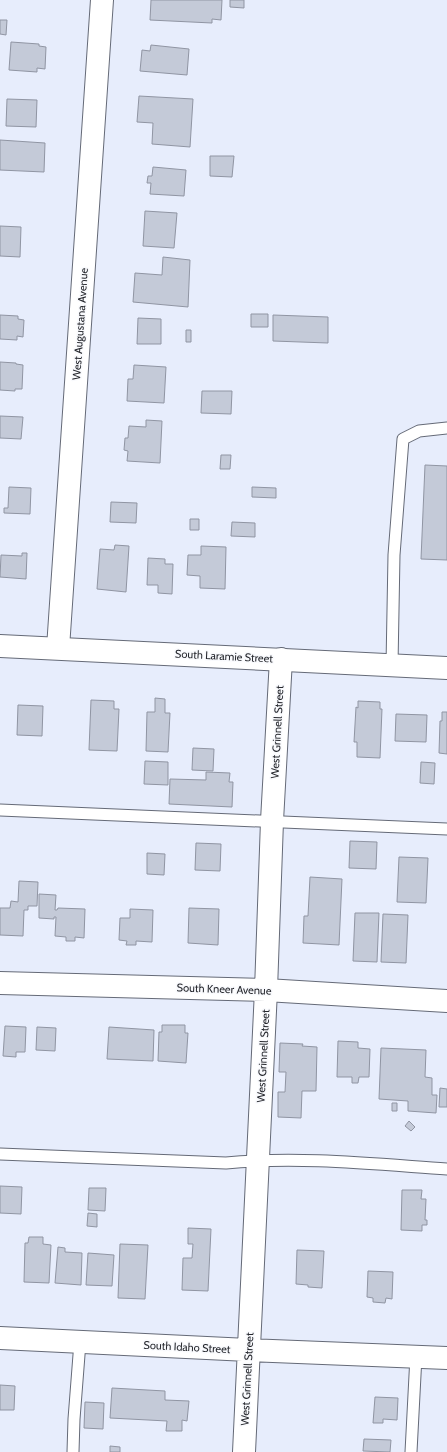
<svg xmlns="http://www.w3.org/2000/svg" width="447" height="1452" font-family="Cabin,sans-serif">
	<rect width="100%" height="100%" fill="#e7edfc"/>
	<path fill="#c4cad8" stroke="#9095a3" d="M151 0H222L221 20 212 19V23L150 20Z
		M230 0H244V8L230 7Z
		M0 20H7L6 35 0 34Z
		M11 42 39 44V46L46 47 45 69 37 68V72L9 70Z
		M151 45 189 49 187 75 140 71 142 50 150 51Z
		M139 96 193 99 190 147 152 144 153 123 137 122Z
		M7 99 37 100 36 127 6 126Z
		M0 140 45 143 44 172 0 170Z
		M210 156H234L232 177 210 176Z
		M153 167 186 170 184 196 150 194 151 183H147L148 176H152Z
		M145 211 177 213 174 248 143 246Z
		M0 226 21 227 20 257 0 256Z
		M163 257 190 260 188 307 133 302 135 273 162 275Z
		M251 314H268V327H251Z
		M0 315 18 316V319L24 320 23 337 17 336V340L0 339Z
		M273 315 328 317V343L273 341Z
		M138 318 161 319V344H137Z
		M186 330H191V342H186Z
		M0 362 16 363V364L23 365 22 389H15V391L0 390Z
		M134 365 166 367 164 403 127 401 128 379H133Z
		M202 391H232L231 414 201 413Z
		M0 416 23 417 21 439 0 438Z
		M146 420 162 421 160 463 127 461 128 451 124 450 125 438H128L129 426 146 427Z
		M221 455H231L230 469H220Z
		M425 465 447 466V560L421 559Z
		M9 487 31 488 30 514 4 513V508H8Z
		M252 487 276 488V498L252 497Z
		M111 502 137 503 136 523 110 522Z
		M190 519H199V530H190Z
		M232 522 255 523V537L231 536Z
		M115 545 129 546 126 592 97 589 100 549 114 550Z
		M201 546 226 547 225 589 200 588V576L187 575 188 555H201Z
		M22 553H27L26 579 0 577 1 555 22 556Z
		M148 558 165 559V564H173L172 594 158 593V585H147Z
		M155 698 165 699V713H170L168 752 146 751 147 712H155Z
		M91 700 114 701V709H119L117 751 89 750Z
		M358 701 380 702V709H382L380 758 357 757V742H354L356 707 358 708Z
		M18 705 43 706 42 736 17 735Z
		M442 712H447V754L439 753 440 721H442Z
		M396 714 427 715 426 742 395 741Z
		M193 748 214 749 213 771 192 770Z
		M145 761 168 762V785L144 784Z
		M421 762 435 763 434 784 420 783Z
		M206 772 230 773 229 782H233L232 807 169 804 170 779 206 780Z
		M350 841 377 842 376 869 349 868Z
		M196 843 221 844 220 871 195 870Z
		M147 853 165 854 164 875 147 874Z
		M399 857 428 858 426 903 397 902Z
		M310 877 342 879 339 945 303 943 304 916H308Z
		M19 881 38 882 37 906H28V910H24L23 936 0 935V908H10L11 901 18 902Z
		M39 894 56 895 55 910H57L58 908 85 909 84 938 75 937V941H66V937L55 936 56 917H54V919L39 918Z
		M189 908 219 909 218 945 188 943Z
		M130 909 153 910 152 942 136 941V945H126L127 941 119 940 120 918H130Z
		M355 913H379L377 962 353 961Z
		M383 914 408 915 406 963 381 962Z
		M162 1025H185V1033H188L186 1063 158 1061 159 1032H162Z
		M5 1026 26 1027 25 1052H16V1057L3 1056Z
		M37 1027 56 1028 55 1051 36 1050Z
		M109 1027 154 1030 153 1061 107 1059Z
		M338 1041 358 1042V1048L370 1049 369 1077H359L358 1083H352V1077H337Z
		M280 1043 303 1044 302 1046 317 1047 316 1091H302L301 1118 278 1117V1092H285L286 1072H279Z
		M381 1048 426 1050 425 1077 432 1078V1095H437L436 1113 408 1111V1101L379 1099Z
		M440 1088 447 1089V1107H439Z
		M392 1103H397V1111H392Z
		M409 1121 415 1127 411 1131 405 1126Z
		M0 1186 22 1187 21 1214 0 1213Z
		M89 1188H106L105 1211 88 1210Z
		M402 1190H422L421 1199H426L425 1220H427V1225H422V1231L401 1230Z
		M88 1213 97 1214V1227L87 1226Z
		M188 1228 211 1229 208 1291 182 1290 183 1258H192L193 1244H188Z
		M29 1237H43V1244L51 1245 49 1283 24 1282 25 1243H28Z
		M120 1244 148 1245 145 1299 118 1298Z
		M58 1247 65 1248V1252L82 1253 81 1285 55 1283Z
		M297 1250 324 1251 322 1288 308 1287V1285L296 1284Z
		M88 1253 114 1255 112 1286 86 1285Z
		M368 1271 393 1272 392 1299 386 1298 385 1303 373 1302V1298L367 1297Z
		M0 1385 15 1386 14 1410H0Z
		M112 1388 165 1391V1400L189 1401 187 1421 182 1420V1431H166L167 1421 110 1418Z
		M375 1397 398 1398 397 1420 383 1419V1423H373Z
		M85 1402 104 1403 103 1429 84 1428Z
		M364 1439 391 1440 390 1452 363 1451Z
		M110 1446 120 1447V1452H110Z"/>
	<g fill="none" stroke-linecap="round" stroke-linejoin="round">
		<defs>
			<path id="service" d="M392 665 394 555 403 439 419 431 447 428
				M0 810 447 829
				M0 1154 226 1163C299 1156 374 1164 447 1169
				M73 1452 74 1419 80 1342
				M411 1452 416 1356"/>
			<path id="minor" d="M58 648 102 0
				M0 983 266 990 447 1001
				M0 1338 248 1350 447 1358
				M244 1452 266 990 272 821 281 659"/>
			<path id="tertiary" d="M0 646 447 668"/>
		</defs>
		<use href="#service" stroke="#656a77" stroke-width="13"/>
		<use href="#minor" stroke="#656a77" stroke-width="24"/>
		<use href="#tertiary" stroke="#656a77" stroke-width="24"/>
		<use href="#service" stroke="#fff" stroke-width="11"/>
		<use href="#minor" stroke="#fff" stroke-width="22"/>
		<use href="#tertiary" stroke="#fff" stroke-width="22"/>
	</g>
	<g text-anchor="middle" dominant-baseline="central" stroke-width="3" stroke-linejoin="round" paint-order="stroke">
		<g font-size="11" fill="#25272d" stroke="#f9fafd">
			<text transform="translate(80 324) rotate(-86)">West Augustana Avenue</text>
			<text transform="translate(224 656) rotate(3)">South Laramie Street</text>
			<text transform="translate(277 732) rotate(-87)">West Grinnell Street</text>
			<text transform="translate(224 989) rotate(2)">South Kneer Avenue</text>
			<text transform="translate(263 1056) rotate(-87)">West Grinnell Street</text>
			<text transform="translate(187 1347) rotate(3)">South Idaho Street</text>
			<text transform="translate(247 1379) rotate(-87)">West Grinnell Street</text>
		</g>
	</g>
</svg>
